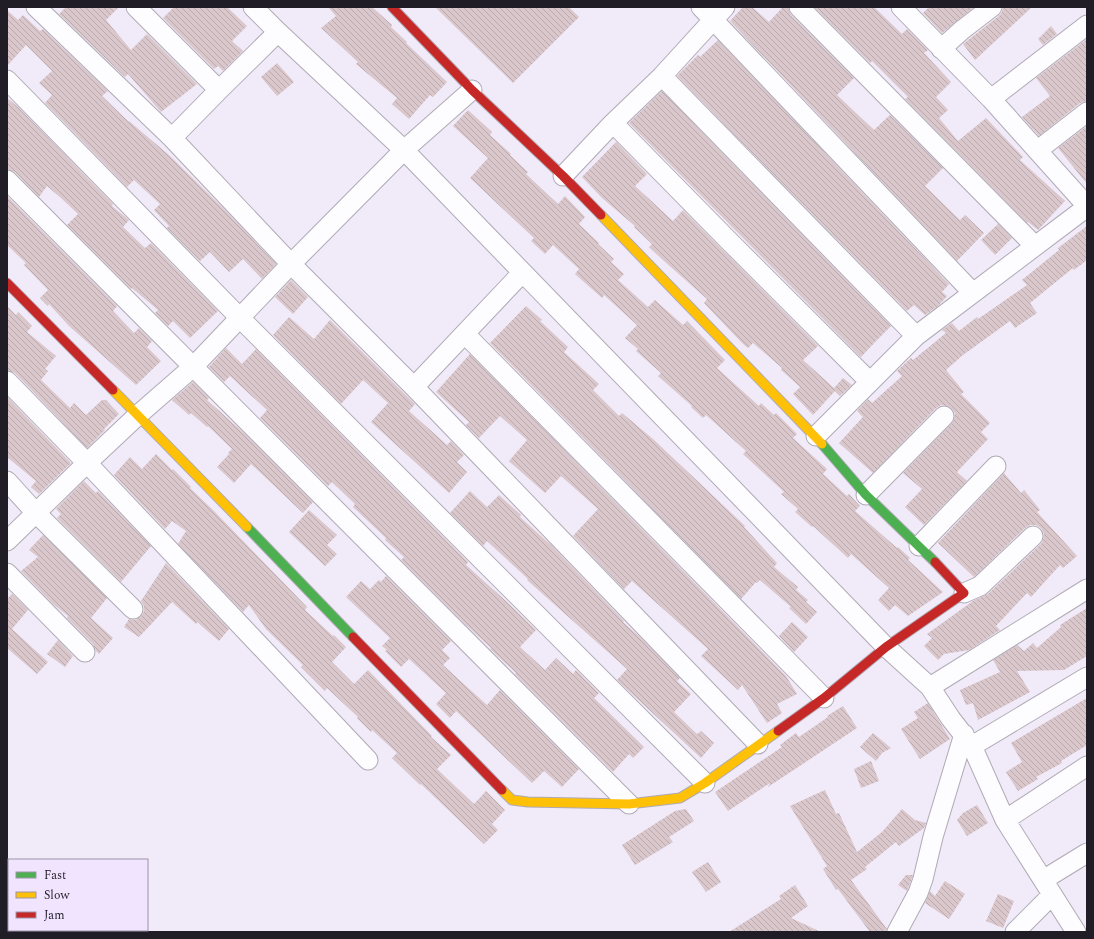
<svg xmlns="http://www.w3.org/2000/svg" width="1094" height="939" font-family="Spectral,serif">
	<defs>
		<pattern id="building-back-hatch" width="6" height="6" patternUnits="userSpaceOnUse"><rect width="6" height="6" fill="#d9c7cb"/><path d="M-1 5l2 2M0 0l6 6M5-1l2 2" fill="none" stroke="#baaaae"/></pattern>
	</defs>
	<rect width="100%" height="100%" fill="#f1eaf8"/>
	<path fill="url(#building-back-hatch)" d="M66 7H119L106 20 131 50 147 34 197 84 161 112 128 74 125 77 59 14Z
		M174 7H227L247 26 232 41 243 51 223 71 218 66 214 69 163 18Z
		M328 7H372L391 24 392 25 391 27 407 42 406 43 447 82 433 97 430 95 409 119 392 104 397 98 356 64 358 62 321 28 336 16Z
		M435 7H569L579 17 513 83Z
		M743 7H752L769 22 783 7H788L791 15 854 78 837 95 874 130 890 115 943 168 925 186 960 220 965 215 984 233 957 261 730 21Z
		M814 7H874L902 34 907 29 928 50 924 53 951 82 936 97 948 110 939 118 958 141 986 118 1023 157 1020 160 1065 201 1038 230 1028 222 1027 223 905 99 908 97 872 61 870 63Z
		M929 7H974L942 33 923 13Z
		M1003 7H1032L975 60 963 44 999 16 1002 12Z
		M7 10 18 20 23 15 40 31 43 29 108 91 102 96 129 122V121L170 156 225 210 276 264 262 279 243 259 229 272 210 252 200 261 167 228 169 226 154 210 160 204 134 180 127 187 45 103 52 95 39 83 52 71 26 45 7 66Z
		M1051 26 1057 34 1043 45 1038 39Z
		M1087 39V101L1080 103 1039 136 1022 117 1050 96 1036 78Z
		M718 40 949 284 942 292 947 296 938 306 925 315 914 305 907 311 677 76 698 55 700 57Z
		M277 63 294 82 277 96 261 77Z
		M662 91 891 326 876 341 861 357 629 123Z
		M7 98 18 107 113 204 112 206 129 220 123 227 145 248 151 243 218 311 190 338 173 321 168 326 155 313 158 310 132 288 131 289 67 225 78 214 61 198 47 186 39 197 15 172 7 169Z
		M468 110 492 132 490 135 511 154 510 155 528 172 526 174 558 204 565 196 585 217 579 224 599 243 598 244 614 259 611 262 624 274 618 280 648 307 655 300 683 325 687 321 725 360 717 368 759 406 761 403 774 415 776 413 797 434 793 438 827 469 823 474 847 496 849 494 860 506 855 511 897 548 898 547 910 558 908 560 943 592 908 616 895 605 889 611 878 600 889 588 851 554 848 558 813 526 812 527 795 512 798 509 781 494 784 492 743 454 746 451 706 415 703 418 691 407 692 406 658 376 661 373 636 351 638 349 625 338 637 325 604 295 602 298 575 274 579 269 553 245 545 254 531 241 534 238 470 178 488 158 453 126Z
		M1087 126V184L1058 148Z
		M616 142 647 174 635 186 673 221 683 210 818 346 803 360 834 388 843 378 852 385 840 396 835 391 813 415 793 394 800 387 781 370 782 368 753 343 748 348 742 343 704 303 707 299 664 261 649 247 652 244 634 227 635 226 602 198 582 177Z
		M7 196 117 306 113 311 134 333 139 328 152 341 147 347 161 361 136 385 69 326 49 304 48 306 40 298 48 290 24 265 26 263 7 245Z
		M998 224 1012 238 995 255 981 240Z
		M1087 226V260L1074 270 1073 268 1030 303 1037 313 1015 328 1010 321 963 355 946 370 964 392 961 394 990 423 981 432 988 439 957 472 967 481 924 525 905 507 922 489 903 473 952 423 954 419 955 413 951 408 947 406 941 405 936 408 873 473 839 443 863 417 857 411 868 399 872 403 902 376 897 371 911 358 913 360 946 333 942 330 952 323 959 331 977 317 978 319 1027 285 1022 280 1059 250 1058 248Z
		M291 280 308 297 293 314 275 297Z
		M7 306 16 315 18 312 32 326 27 332 56 356 45 369 48 371 41 380 70 408 74 403 86 415 102 400H106L119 414 104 429 105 430 87 448 15 373 7 370Z
		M526 306 542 320 540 321 568 347 564 352 599 384 593 390 619 416 622 413 653 439 745 526 744 527 777 563 774 567 798 587 796 590 808 600 806 602 817 612 806 624 789 608 791 607 760 580 757 583 756 582 741 599 490 343Z
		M289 317 314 339 330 320 415 404 409 411 447 445 451 441 464 455 457 462 467 472 449 493 371 422 388 403 363 380 341 404 273 335Z
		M226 348 242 364 256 349 468 562 466 565 507 602 536 630 520 647 545 670 556 658 573 674 576 670 599 693 594 698 644 747 633 758 629 754 613 772 515 674 516 673 490 649 491 648 466 625 401 560 404 557 385 540 386 538 353 507 355 504 332 482 328 486 260 418 267 410 230 376 224 382 209 367Z
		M470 354 786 676 797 694 777 704 782 713 767 723 742 685 738 690 701 656 708 649 632 581 624 589 573 536 598 509 561 476 545 493 509 461 527 440 500 416 479 438 466 425 469 422 436 392Z
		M193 382 209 398 207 400 245 434 313 502 303 513 251 464 234 483 217 467 229 454 228 453 232 449 208 426 207 427 191 413 189 415 172 400Z
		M7 397 71 463 39 494 31 487 36 481 7 457Z
		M156 454 172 470 173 469 191 487 190 488 214 511 307 607 305 610 333 636 334 635 346 647 332 662 354 684 368 670 432 736 431 737 451 755 437 769 474 804 486 791 505 810 492 824 498 830 484 844 421 784 420 785 392 758 397 753 372 730 371 732 357 718 358 717 327 688 325 691 301 667 303 665 266 629 249 605 243 612 178 544 186 531 172 521 165 529 114 475 130 457 142 469Z
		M1004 473 1021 493 1024 490 1040 510 1037 512 1077 556 1063 568 1060 565 1031 597 1027 593 996 626 1000 630 969 650 944 654 938 660 924 646 932 638 927 634 973 601 988 594 1041 544 1043 540 1044 534 1041 528 1036 525H1030L1025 528 974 577 938 543Z
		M84 481 96 493 98 491 151 546 121 582 57 518 61 514 56 509Z
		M470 491 487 507 499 495 521 515 520 517 551 545 624 621 623 622 641 638 680 678 677 681 691 694 674 712 697 734 701 731 714 743 701 758 617 680 627 669 527 580 528 579 487 541 483 546 450 513Z
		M309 510 337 535 327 545 337 554 325 566 289 532Z
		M43 535 107 598 91 618 113 638 99 654 96 651 93 644 67 618 68 616 53 604 21 571 38 557 29 550Z
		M166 563 229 629 219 641 197 622 196 624 172 602 139 637 124 627 129 619 136 620 141 616 144 611V606L141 601Z
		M386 576 451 641 442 650 450 658 443 665 487 705 500 690 579 769 562 787 544 771 532 783 456 711 450 718 436 704 446 693 409 659 401 667 385 651 387 650 382 646 390 638 346 597 361 581 370 589 379 580 381 582Z
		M12 594 28 610 12 629 48 662 37 674 7 648V599Z
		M1087 608V656L1064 670 1017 671 1030 692 978 720 973 703 966 705 960 690 1000 672 993 660 1017 645 1024 651 1033 643 1037 648 1061 627 1060 625Z
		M792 622 808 637 794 652 779 636Z
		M58 640 73 656 65 667 47 654Z
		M1087 698V745L1061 761 1062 763 1036 777 1038 779 1018 791 1006 772 1022 762 1011 743Z
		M928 703 950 739 920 759 901 729 918 718 914 712Z
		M843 706 857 728 768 787 770 783 728 811 715 792 782 747 780 745 796 733 799 737 828 717 827 716Z
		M873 733 891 748 882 753 876 761 860 747Z
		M871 761 879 781 861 788 854 769Z
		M825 790 836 814 839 813 857 852 882 832 902 809 915 820 926 823 924 828 899 846 896 842 865 867 867 869 851 880 887 929 886 932H870L838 889 836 890 823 869 827 866 790 806Z
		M977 805 988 823 967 836 957 820 963 813Z
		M686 809 694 821 669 837 673 842 635 865 622 845 675 811Z
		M708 862 721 882 706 892 692 872Z
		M906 875H913L907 891 898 885Z
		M945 881 965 894 949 919 925 903 930 891 935 896Z
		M795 885 808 906 791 918 821 932H729L781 899 779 896Z
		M998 894 1014 901 1003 928 986 921Z"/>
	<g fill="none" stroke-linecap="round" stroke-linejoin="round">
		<defs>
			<path id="street" d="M36 7 172 138 291 264 414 387 758 744
				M136 7 219 90
				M253 7 278 32 404 150 886 647 930 687 951 719 972 746 1005 820 1076 932
				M701 7 973 293
				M799 7 1035 246
				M901 7 991 99 1087 206
				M941 49 962 30 992 7
				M662 76 916 336
				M7 80 240 318 705 783
				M991 99 1087 25
				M613 123 731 243 870 382
				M172 138 219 90 278 32
				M1038 150 1087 112
				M563 176 613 123 662 76 725 7
				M7 180 629 804
				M465 334 824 698
				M7 381 87 463 368 760
				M414 387 522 273
				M816 436 916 336 1087 207
				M7 481 36 513 133 609
				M866 495 944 416
				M7 541 87 463 138 415 193 367 291 264 404 150 472 90
				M919 546 996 466
				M7 573 85 652
				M964 593 980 586 1033 536
				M930 687 1087 589
				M972 746 1087 677
				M1005 820 1087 766
				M1043 880 1087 853
				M897 932 918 893 923 879 933 837 964 734
				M1015 932 1052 895"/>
			<path id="fast" d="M822 444 866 495 935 562
				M247 527 353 637"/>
			<path id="slow" d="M601 215 822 444
				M113 390 247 527
				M502 790 512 800 528 802 629 804 680 798 705 783 778 731"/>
			<path id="jam" d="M392 7 472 90 563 176 601 215
				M7 283 113 390
				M353 637 502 790
				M778 731 824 698 886 647 964 593 935 562"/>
		</defs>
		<use href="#street" stroke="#afaab5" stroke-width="21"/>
		<use href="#fast" stroke="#afaab5" stroke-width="11"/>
		<use href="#slow" stroke="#afaab5" stroke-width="11"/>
		<use href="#jam" stroke="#afaab5" stroke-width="11"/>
		<use href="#street" stroke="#fdfcfe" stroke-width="19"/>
		<use href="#fast" stroke="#4caf50" stroke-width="9"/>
		<use href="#slow" stroke="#ffc107" stroke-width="9"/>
		<use href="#jam" stroke="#c62828" stroke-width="9"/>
	</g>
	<rect width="1094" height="939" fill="none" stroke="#211d26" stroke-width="16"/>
	<rect x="8" y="859" width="140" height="72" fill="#f0e4fe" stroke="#9d94a8"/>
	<rect x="16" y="872" width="20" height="6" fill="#4caf50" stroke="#9d94a8"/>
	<text x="44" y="879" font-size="12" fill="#211d26">Fast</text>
	<rect x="16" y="892" width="20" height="6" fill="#ffc107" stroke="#9d94a8"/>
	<text x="44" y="899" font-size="12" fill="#211d26">Slow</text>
	<rect x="16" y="912" width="20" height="6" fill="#c62828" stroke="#9d94a8"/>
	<text x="44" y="919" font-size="12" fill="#211d26">Jam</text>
</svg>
